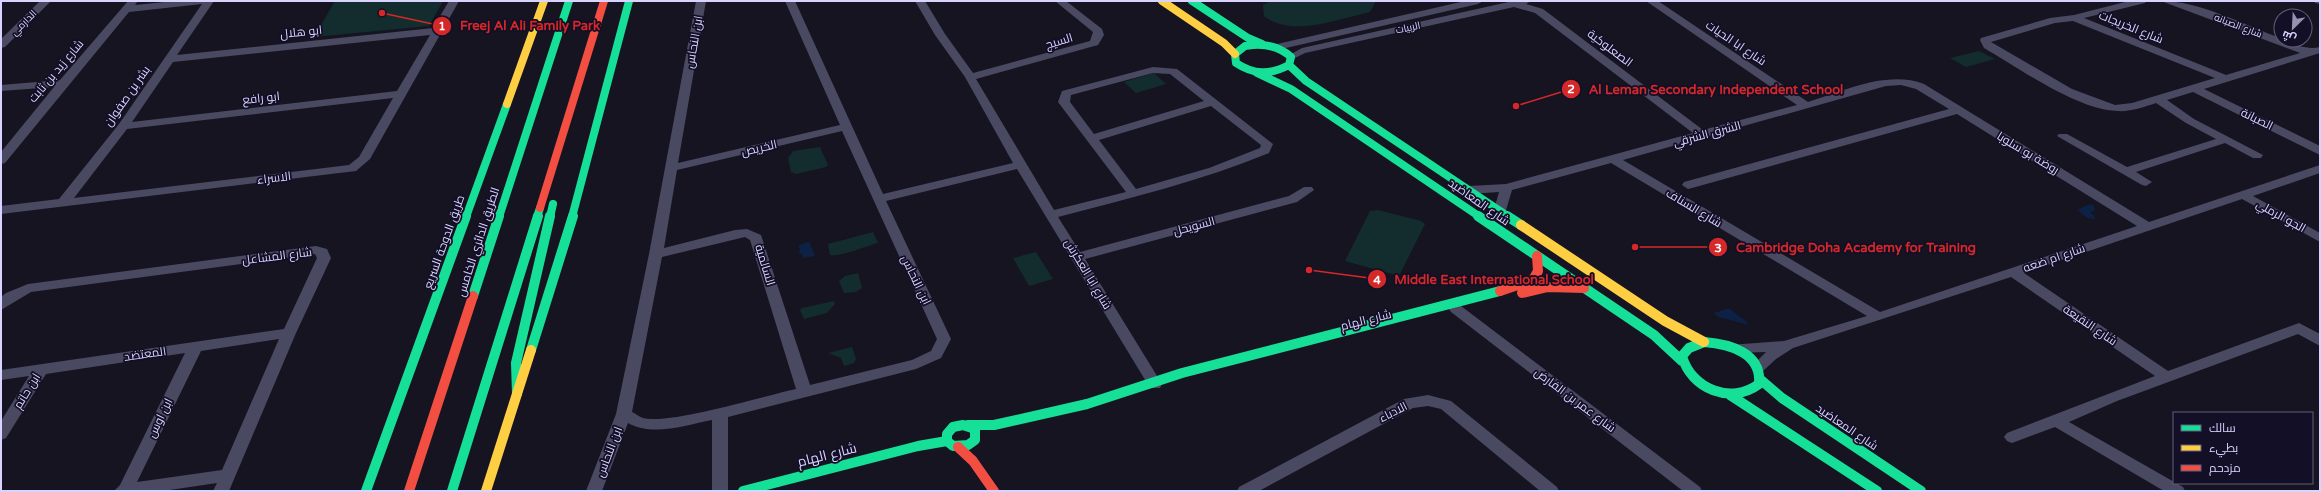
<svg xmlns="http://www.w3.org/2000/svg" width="2321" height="492" font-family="'Varela Round',Cairo,sans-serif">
	<rect width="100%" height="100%" fill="#161421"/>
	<path fill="#132c2d" d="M335 1H443L429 26 314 37Z
		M1270 1H1375V3L1370 12C1338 19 1291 38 1264 16L1263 5Z
		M1979 51 1995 59 1966 67 1950 58Z
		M1154 73 1166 84 1136 93 1124 82Z
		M820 147 828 165 826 167 796 174 791 172 788 158 793 151Z
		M1378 210 1421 221 1425 224 1399 276 1345 261 1370 211Z
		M873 232 878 243C866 246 841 257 830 255L828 244Z
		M1036 252 1053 279 1029 286 1013 258Z
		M858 273 862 288 856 292 844 293 839 281 845 276Z
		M834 301 835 304 827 313 804 319 800 310 802 308Z
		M852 347 856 359 854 363 844 366 841 358 828 353Z"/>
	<path fill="#0d2144" d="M2090 204 2094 206 2095 210 2090 212 2095 217V219L2087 218 2077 210Z
		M807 242 810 243 815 256 803 258 802 254 798 253 800 250 798 246Z
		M1726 309H1730L1748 323 1745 324 1718 317 1714 313Z"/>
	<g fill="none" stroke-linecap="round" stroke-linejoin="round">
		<path fill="#4a4962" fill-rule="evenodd" d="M40 1H51L5 47 1 48V39Z
			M128 1H138L135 5 175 1H214L177 55 433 28 449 1H459L370 159 356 171 1 214V206L59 199 119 124 202 4 129 12 5 163 1 164V152L54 87 1 91V85L60 80ZM430 35 397 91 132 122 173 62ZM393 98 359 157 349 165 74 198 127 129Z
			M696 1H706L678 163 840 125 785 1H795L883 194 1013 163 965 77 935 35 915 1H925L945 34 973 73 1090 41 1093 32 1055 1H1066L1102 29 1104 35 1098 45 976 79 1054 210 1126 192 1058 102 1062 91 1153 67 1177 69 1273 144 1269 153C1201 181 1130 198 1058 217L1080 252 1289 196 1304 187H1312L1314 190 1297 202 1085 259 1162 384 1160 388H1150L1017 169 886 201 951 339 941 358 916 369 728 417V491H712V420C686 425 653 437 628 423L602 491H586L616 414 649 254ZM1153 73 1170 74 1204 101 1094 134 1070 102 1071 95ZM1211 106 1261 145 1260 148 1209 168 1136 189 1099 140ZM842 131 937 339 931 351 912 360 810 385 761 235 747 229 735 230 664 248 677 170ZM745 237 750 240 796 389C764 396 670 425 643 418 639 417 635 413 632 412L662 257Z
			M1465 1H1483L1478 4 1277 50 1272 47 1277 44Z
			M1513 1H1531L1526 4 1543 9 1703 130 1797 105 1646 1H1658L1808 102C1844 91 1887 70 1924 84L2149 222 2320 165V173L2253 196 2320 233V242L2242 199 2024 273 2168 371 2299 323 2320 334V346L2298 334 2117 401 2069 422 2183 487 2185 491H2164L2055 427 2012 443 2007 441 2004 437 2007 433 2155 376 2011 277 1793 348 1776 359 1763 371H1753L1751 367 1766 352 1734 353 1729 351 1727 348 1729 345 1784 341 1867 316 1611 163 1512 190 1506 210 1500 214 1494 210 1499 192 1469 194 1463 190 1469 186 1506 184 1693 133 1535 13 1514 7 1305 53 1291 60 1286 57 1302 48ZM1901 85 1916 89 1949 109 1684 182 1682 185 1688 189 1692 188 1957 114 2137 226 1880 312 1623 160 1886 86Z
			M2129 1H2146L2145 3 2084 18 2226 75 2300 53 2161 1C2200 1 2239 23 2275 36 2288 41 2304 51 2320 47V53L2204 89 2320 146V155L2193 92 2167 100 2194 119 2263 155 2261 158H2253L2225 143 2136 172 2152 182 2146 186 2142 185 2057 136 2059 134H2067L2127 167 2216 139 2186 123 2156 103C2144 107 2130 112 2117 111 2077 110 2019 68 1984 48L1980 40 1981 38 2050 18 2074 15ZM2073 21 2215 78 2132 103 2115 105 2072 89 1991 42 2055 23Z
			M2314 1H2320V4L2315 3Z
			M316 246 327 249 331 258 296 333 229 491H213L217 483 163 491H114L120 485 185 353 46 374 6 438 1 440V421L29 376 1 380V370L284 329 317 258 315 254 31 292 1 310V297L6 293 28 284ZM279 339 222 470 137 482 201 351Z
			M1456 304 1461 306 1700 487 1702 491H1683L1451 312 1449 309 1451 306Z
			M1428 395 1451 401 1557 487 1559 491H1540L1441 409 1428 406 1413 408 1259 491H1237L1239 487 1404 399Z"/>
		<path stroke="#16e098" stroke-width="8" d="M1192 1 1248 38 1262 44
			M1253 45C1268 44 1280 47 1291 57L1289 65C1270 75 1254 75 1236 63L1235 54 1245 46Z
			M1289 65 1306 81 1509 217
			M1257 73 1291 89 1480 217
			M466 217 507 104
			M499 217 569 1
			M537 217 540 208
			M550 217 553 204
			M572 217 629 1"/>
		<path stroke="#16e098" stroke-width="10" d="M1478 216 1654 335 1682 361
			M1507 216 1521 225
			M473 296 499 216
			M1704 342C1730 344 1762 353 1759 384 1731 405 1691 389 1682 356L1689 348Z
			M531 350 573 216
			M1761 380 1782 398 1921 491
			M517 394 516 363 550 216
			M1730 395 1877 491
			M963 425 975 429V440L968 445 953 446 947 441V434L953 427Z
			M968 425H994L1087 404 1182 373 1500 291
			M366 491 466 216
			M452 491 538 216
			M743 491 918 446 947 441"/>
		<path stroke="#ffcf43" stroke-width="8" d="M1162 1 1224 43 1235 54
			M507 104 544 1"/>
		<path stroke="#ffcf43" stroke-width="10" d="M1521 225 1665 321 1704 342
			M486 491 531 350"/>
		<path stroke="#f24e42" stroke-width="8" d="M540 208 604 1"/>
		<path stroke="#f24e42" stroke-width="10" d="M1500 291 1533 280 1538 271 1537 256
			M1522 293 1548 287 1584 288
			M958 447 973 461 994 491
			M409 491 473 296"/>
	</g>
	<g text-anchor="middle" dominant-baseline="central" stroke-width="3.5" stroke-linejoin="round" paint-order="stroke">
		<g font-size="10" fill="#d9d4ff" stroke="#130f26">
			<text transform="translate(24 23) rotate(-45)">الدارمي</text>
			<text transform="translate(2238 26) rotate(21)">شارع الصبانه</text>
			<text transform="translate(1408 28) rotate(-12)">الربيات</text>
		</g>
		<g font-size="12" fill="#d9d4ff" stroke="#130f26">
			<text transform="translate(2131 27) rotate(22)">شارع الخريجات</text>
			<text transform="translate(301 32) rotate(-6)">ابو هلال</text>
			<text transform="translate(1059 41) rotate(-17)">السيج</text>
			<text transform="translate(694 42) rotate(-80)">ابن النحاس</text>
			<text transform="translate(1736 43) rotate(34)">شارع ابا الحيات</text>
			<text transform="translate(1610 48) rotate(37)">الصعلوكية</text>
			<text transform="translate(56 71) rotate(-50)">شارع زيد بن ثابت</text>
			<text transform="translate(127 96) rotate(-55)">بشر بن صفوان</text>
			<text transform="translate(261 98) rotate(-6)">ابو رافع</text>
			<text transform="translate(2257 119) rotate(26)">الصبانة</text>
			<text transform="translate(1707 134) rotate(-15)">الشرق الشرقي</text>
			<text transform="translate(759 148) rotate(-13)">الخريص</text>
			<text transform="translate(2028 153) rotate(31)">روضة بو سلوبا</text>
			<text transform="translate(274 178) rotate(-7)">الاسراء</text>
			<text transform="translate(1479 202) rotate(35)">شارع المعاضيد</text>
			<text transform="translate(1694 208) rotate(31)">شارع السناف</text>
			<text transform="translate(2281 216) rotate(29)">الجو الرملي</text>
			<text transform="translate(1194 226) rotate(-15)">السويحل</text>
			<text transform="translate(444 242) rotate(-70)">طريق الدوحة السريع</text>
			<text transform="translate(478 242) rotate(-72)">الطريق الدائري الخامس</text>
			<text transform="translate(277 256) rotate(-7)">شارع المشاعل</text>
			<text transform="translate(2054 258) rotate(-19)">شارع ام ضعه</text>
			<text transform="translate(765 265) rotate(73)">السالمية</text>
			<text transform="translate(1088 274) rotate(59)">شارع ابا العكرش</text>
			<text transform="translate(916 280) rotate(64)">ابن النحاس</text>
			<text transform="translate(1366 320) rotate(-14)">شارع الهام</text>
			<text transform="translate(2090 325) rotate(34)">شارع النقيعة</text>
			<text transform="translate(145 354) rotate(-8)">المعتضد</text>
			<text transform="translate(27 391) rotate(-58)">ابن حاتم</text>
			<text transform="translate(1575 400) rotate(37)">شارع عمر بن الفارض</text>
			<text transform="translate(1393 412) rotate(-27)">الادباء</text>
			<text transform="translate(160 418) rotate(-64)">ابن اوس</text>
			<text transform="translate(1847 427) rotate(34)">شارع المعاضيد</text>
			<text transform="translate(609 452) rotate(-69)">ابن النحاس</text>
		</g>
		<g font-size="14" fill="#d9d4ff" stroke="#130f26">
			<text transform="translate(827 455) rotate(-14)">شارع الهام</text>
		</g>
	</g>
	<path fill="none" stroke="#d62828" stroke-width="1.5" d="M382 13L442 26M1516 106L1571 89M1635 247L1718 247M1309 270L1377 279"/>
	<g fill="#d62828" stroke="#130f26" stroke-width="1.5">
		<circle cx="382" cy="13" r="4"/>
		<circle cx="1516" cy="106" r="4"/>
		<circle cx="1635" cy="247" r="4"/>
		<circle cx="1309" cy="270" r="4"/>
		<circle cx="442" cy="26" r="10"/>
		<circle cx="1571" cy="89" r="10"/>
		<circle cx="1718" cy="247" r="10"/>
		<circle cx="1377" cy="279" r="10"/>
	</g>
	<g font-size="12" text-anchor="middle" font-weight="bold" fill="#fff">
		<text x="442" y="30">1</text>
		<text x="1571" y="93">2</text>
		<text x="1718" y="252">3</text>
		<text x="1377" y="284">4</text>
	</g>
	<g font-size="13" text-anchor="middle" font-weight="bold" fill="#d62828" stroke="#130f26" stroke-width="3.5" stroke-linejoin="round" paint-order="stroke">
		<text x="530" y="30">Freej Al Ali Family Park</text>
		<text x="1716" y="94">Al Leman Secondary Independent School</text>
		<text x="1856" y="252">Cambridge Doha Academy for Training</text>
		<text x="1494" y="284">Middle East International School</text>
	</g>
	<rect width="2321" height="492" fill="none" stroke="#d9d4ff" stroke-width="4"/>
	<rect x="2173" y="412" width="140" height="72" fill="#130f26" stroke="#625e7d"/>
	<rect x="2181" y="425" width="20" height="6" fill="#16e098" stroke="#625e7d"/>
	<text x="2209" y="432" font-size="12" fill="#d9d4ff">سالك</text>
	<rect x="2181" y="445" width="20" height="6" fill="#ffcf43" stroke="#625e7d"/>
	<text x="2209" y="452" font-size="12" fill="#d9d4ff">بطيء</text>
	<rect x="2181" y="465" width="20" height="6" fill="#f24e42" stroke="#625e7d"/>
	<text x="2209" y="472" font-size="12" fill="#d9d4ff">مزدحم</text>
	<g transform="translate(2293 28) rotate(204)"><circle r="19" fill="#130f26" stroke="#625e7d"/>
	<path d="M0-3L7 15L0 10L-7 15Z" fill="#9591b1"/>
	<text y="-6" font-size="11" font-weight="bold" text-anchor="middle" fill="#d9d4ff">ش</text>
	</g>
</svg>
